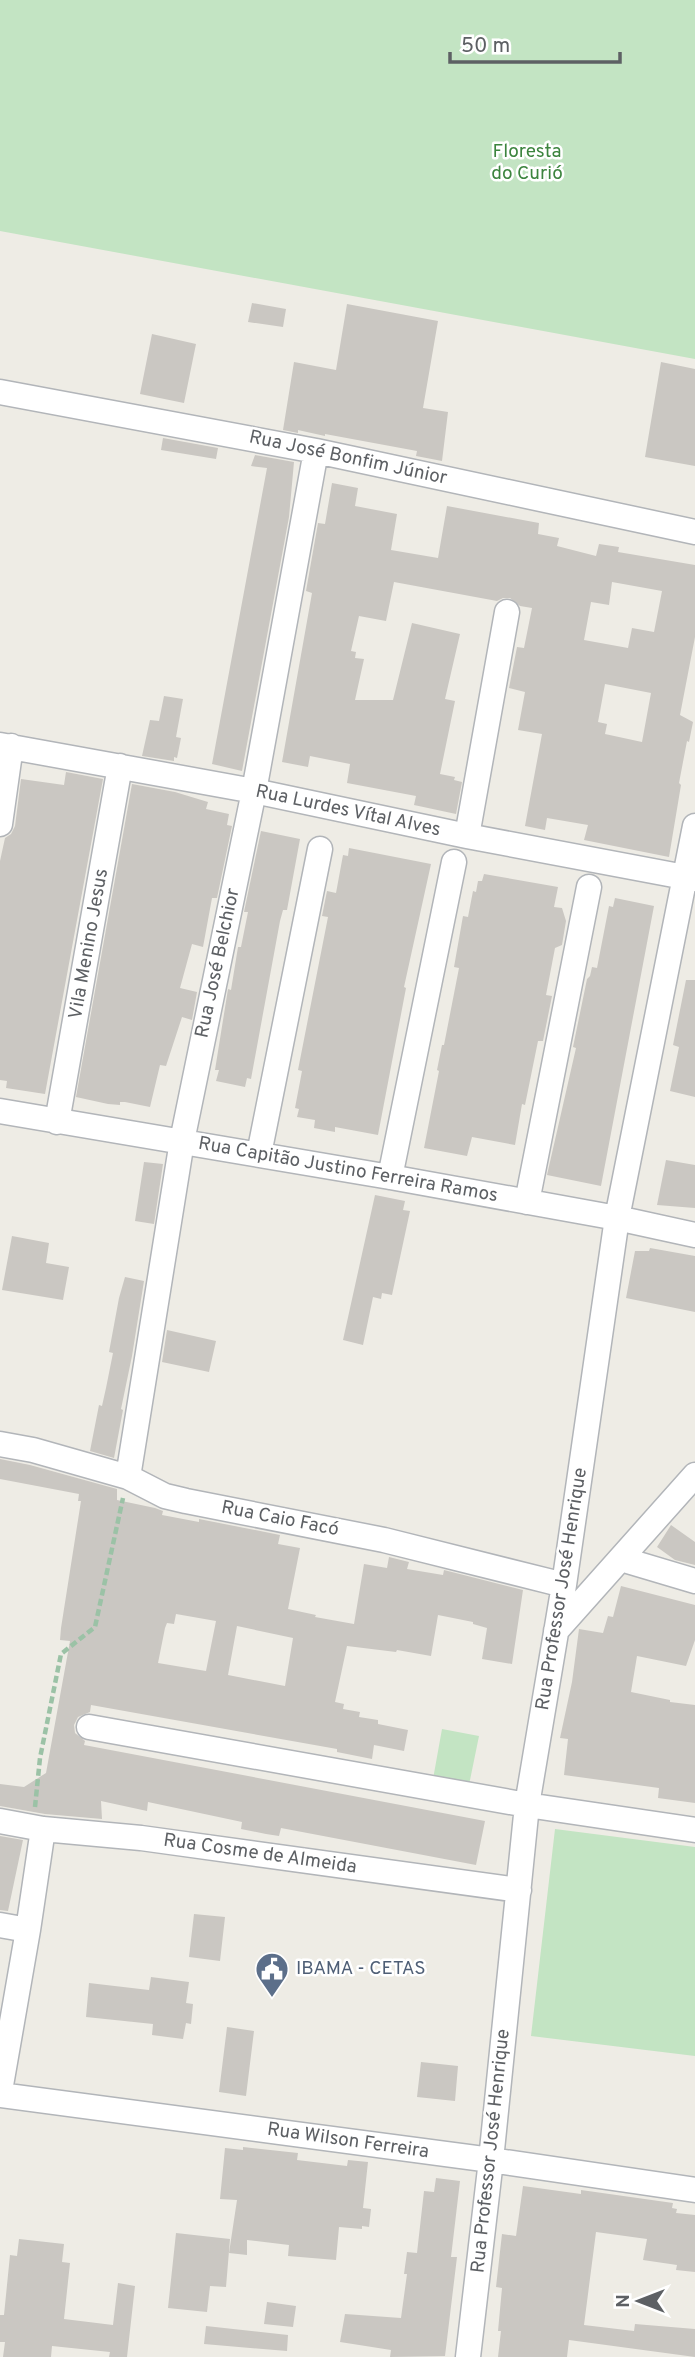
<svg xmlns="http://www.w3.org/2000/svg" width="695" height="2357" font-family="Overpass,sans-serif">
	<rect width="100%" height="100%" fill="#eeece5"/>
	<path fill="#c3e4c3" d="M0 0H695V359L0 231Z
		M442 1729 479 1736 469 1785 433 1779Z
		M555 1829 695 1847V2056L531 2036Z"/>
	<path fill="#cac7c2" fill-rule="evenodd" d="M252 303 286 309 283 327 248 322Z
		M347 304 438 321 423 408 448 412 442 461 416 456 417 451 325 434V436L298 430V433L283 430 294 362 336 370Z
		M152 334 196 344 184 403 140 394Z
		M661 362 695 369V466L645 457Z
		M163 438 218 448 216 459 161 450Z
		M255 455 294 462 289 517 242 771 212 764 267 468 251 466Z
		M332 483 358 488 355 506 397 514 391 550 438 558 447 506 539 523 538 534 559 538 557 546 596 556 599 544 619 547 618 552 695 565V637L680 715 693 722 689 742 687 741 679 783 681 785 669 857 584 840 588 825 547 818 545 830 525 826 542 734 518 730 525 692 509 688 517 647 524 648 532 608 520 606 510 598H503L497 601 394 582 386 621 359 616 351 651 356 652 355 658 364 659 355 700H393L412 623 460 634 445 699 455 701 440 774 455 777 454 780 462 782 456 814 414 805 416 796 347 783 350 764 310 756 308 767 282 762 312 593 306 591 318 523 325 524ZM612 582 662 591 654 632 632 628 628 648 584 640 591 602 609 605ZM605 684 651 693 642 742 605 734 607 724 598 722Z
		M164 696 183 699 176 737 181 738 177 758 174 757V761L142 756 150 720 159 721Z
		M66 772 103 779 45 1094 6 1088 7 1081 0 1080V861L5 838 11 834 15 826 21 779 64 785Z
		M132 784 175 792 208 802 206 809 229 814 227 825 232 826 217 898H212L203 947 192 944 180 988 197 992 192 1020 182 1017 166 1066 160 1065 150 1107 125 1102H120V1105L108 1104 76 1097Z
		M261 831 300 839 287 910H283L280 921 251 1079 247 1078 245 1087 216 1081 219 1070H215L228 989 231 990 238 947H241L248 912H244Z
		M349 848 431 864 404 987 406 988 378 1135 335 1127V1132L314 1128 315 1120 297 1117 299 1109 295 1108 302 1071 298 1070 328 917 322 916 327 891 336 893 343 855 348 856Z
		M484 874 558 887 554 907 562 908 566 921 562 945 555 948 546 995 552 996 543 1041H538L525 1105 522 1104 515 1145 472 1137 467 1156 424 1148 439 1071 437 1070 442 1045H444L459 968 454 967 463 916 468 917 473 891 476 892 478 881H482Z
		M615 898 654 906 601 1186 547 1175 576 1048 573 1047 587 979 590 976 592 967 597 968 609 906 613 907Z
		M686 980H695V1097L670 1091 679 1047 673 1045Z
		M666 1160 695 1165V1208L657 1205Z
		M144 1162 163 1164 154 1224 135 1221Z
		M375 1195 405 1201 403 1210 410 1211 392 1295 382 1293 381 1299 373 1297 363 1345 343 1340Z
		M12 1236 49 1243 46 1263 69 1267 63 1300 2 1290Z
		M650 1248 695 1256V1312L626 1298 635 1251H649Z
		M125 1277 144 1281 132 1356 121 1409 123 1410 114 1458 90 1451 99 1405 102 1406 106 1388 113 1353 109 1352 119 1298Z
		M167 1330 216 1341 209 1372 162 1362Z
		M0 1459 30 1465 117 1489V1500L155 1508 163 1511 162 1515 199 1522V1519L280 1535 278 1544 300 1548 288 1609 316 1615 315 1617 354 1624 364 1564 387 1568 389 1557 409 1562 407 1569 443 1575 444 1570 523 1590 512 1664 482 1659 487 1628 473 1624V1622L438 1615 431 1656 397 1650 396 1652 347 1646 335 1702 344 1704 343 1709 360 1712 359 1717 378 1720V1724L408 1730 404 1751 374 1745 372 1759 337 1752V1749L91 1705 90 1712 78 1717 74 1725 75 1733 85 1741 84 1745 485 1821 476 1865 281 1828 279 1836 266 1834 241 1829 242 1822 148 1802 147 1811 101 1801 102 1819 45 1814 0 1806V1784L24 1787 46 1773 70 1641 60 1640 61 1628 81 1501H78L79 1494 0 1479ZM176 1614 216 1621 206 1671 158 1663 165 1628 167 1623 174 1624ZM237 1626 293 1638 285 1686 228 1675Z
		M671 1525 695 1542V1565L675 1560 657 1547Z
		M621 1586 695 1605V1640L686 1666 637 1656 631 1692 670 1700V1702L695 1705V1803L658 1798 659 1788 564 1775 568 1739 560 1738 572 1682 579 1629 603 1633 608 1616 613 1617Z
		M0 1836 23 1840 8 1911 0 1910Z
		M194 1914 225 1917 220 1961 189 1957Z
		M151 1977 189 1982 186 2003 193 2004 191 2024 186 2023 183 2039 152 2035 153 2024 86 2017 89 1983 149 1990Z
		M227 2027 254 2031 246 2096 219 2092Z
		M421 2062 458 2066 455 2101 417 2097Z
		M243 2147 298 2153 297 2160 347 2166 348 2160 368 2162 363 2208 371 2209 369 2227 362 2226V2229L339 2227 336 2260 288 2256 289 2245 247 2240V2255L229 2253 237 2200 220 2199 225 2148 243 2150Z
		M436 2178 460 2181 451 2257H457L445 2356 390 2357 391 2350 340 2342 345 2314 401 2318 407 2274H404L407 2252 417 2253 424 2191 434 2192Z
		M523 2186 581 2194V2190L673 2203 672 2208 677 2209 676 2213 695 2215V2272L676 2270 677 2265 643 2260 647 2239 596 2232 584 2325 634 2331 635 2324 695 2329V2357L569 2340 567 2357H498L501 2331H498L502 2288 496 2287 502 2234 516 2236Z
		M176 2233 230 2239 226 2287 210 2286 207 2312 168 2308Z
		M19 2239 64 2244 62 2262 70 2263 64 2319 113 2325 118 2283 135 2286 127 2357H109L110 2352 52 2346 51 2357H3L5 2342H0V2315H4L10 2255 17 2256Z
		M267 2302 296 2306 293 2327 264 2324Z
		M206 2326 288 2335 287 2351 204 2344Z"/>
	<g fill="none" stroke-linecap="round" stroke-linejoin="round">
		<defs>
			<path id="street" d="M0 392 316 451 695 532
				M0 745 254 791 467 836 695 879
				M0 824 11 746
				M467 836 507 612
				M0 1111 390 1177 617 1218 695 1235
				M57 1122 120 766
				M259 1154 320 849
				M390 1177 454 862
				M527 1202 589 887
				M0 1444 33 1450 128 1477 165 1496 186 1501 384 1540 564 1585
				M128 1477 182 1141 254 791 316 451
				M621 1559 695 1581
				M556 1631 695 1475
				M89 1727 527 1805 695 1830
				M0 1821 43 1829 141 1838 519 1890
				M0 1925 28 1930
				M0 2091 28 1930 43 1829
				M0 2095 491 2160 695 2190
				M468 2357 491 2160 527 1805 564 1585 617 1218 695 826"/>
		</defs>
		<use href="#street" stroke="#b2b5b9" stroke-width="27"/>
		<path stroke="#9bc2a6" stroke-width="4.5" stroke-dasharray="7 3.5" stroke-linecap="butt" d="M35 1807 40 1758 61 1654 95 1627 123 1498"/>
		<use href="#street" stroke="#fff" stroke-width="24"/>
	</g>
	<defs>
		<symbol id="civic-pin" viewBox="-11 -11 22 30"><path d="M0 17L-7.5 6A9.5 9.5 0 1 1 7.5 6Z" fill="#5c6f8a" stroke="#fff"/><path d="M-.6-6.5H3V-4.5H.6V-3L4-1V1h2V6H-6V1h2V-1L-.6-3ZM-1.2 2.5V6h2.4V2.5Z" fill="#fff"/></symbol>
	</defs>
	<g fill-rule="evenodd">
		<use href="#civic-pin" x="253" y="1950" width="38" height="52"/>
	</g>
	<g text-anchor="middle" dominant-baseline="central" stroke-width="5" stroke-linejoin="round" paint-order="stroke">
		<g font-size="19" fill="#3c843e" stroke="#fff">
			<text x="527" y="152">Floresta<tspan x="527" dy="22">do Curió</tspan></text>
		</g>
		<g font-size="19" fill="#5d6064" stroke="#fff">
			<text transform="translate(348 458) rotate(12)">Rua José Bonfim Júnior</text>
			<text transform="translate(348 811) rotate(12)">Rua Lurdes Vítal Alves</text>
			<text transform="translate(89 944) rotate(-80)">Vila Menino Jesus</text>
			<text transform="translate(218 963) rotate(-78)">Rua José Belchior</text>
			<text transform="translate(348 1170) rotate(10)">Rua Capitão Justino Ferreira Ramos</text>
			<text transform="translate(280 1519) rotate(11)">Rua Caio Facó</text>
			<text transform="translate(562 1589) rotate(-81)">Rua Professor José Henrique</text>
			<text transform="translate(260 1854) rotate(8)">Rua Cosme de Almeida</text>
			<text transform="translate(348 2141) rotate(8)">Rua Wilson Ferreira</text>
			<text transform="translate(491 2151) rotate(-84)">Rua Professor José Henrique</text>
		</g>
		<g font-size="19" fill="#4e5e75" stroke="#fff" text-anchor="start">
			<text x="296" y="1969">IBAMA - CETAS</text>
		</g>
	</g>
	<g transform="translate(639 2301) rotate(270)" stroke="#ffffff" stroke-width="5" paint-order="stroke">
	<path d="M0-5L12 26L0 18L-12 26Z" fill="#5d6064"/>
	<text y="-10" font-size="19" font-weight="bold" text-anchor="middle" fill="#5d6064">N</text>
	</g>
	<path d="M450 52v10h170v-10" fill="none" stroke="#5d6064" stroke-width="3.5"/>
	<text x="461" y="52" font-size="21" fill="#5d6064" stroke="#ffffff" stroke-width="5" paint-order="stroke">50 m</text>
</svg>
